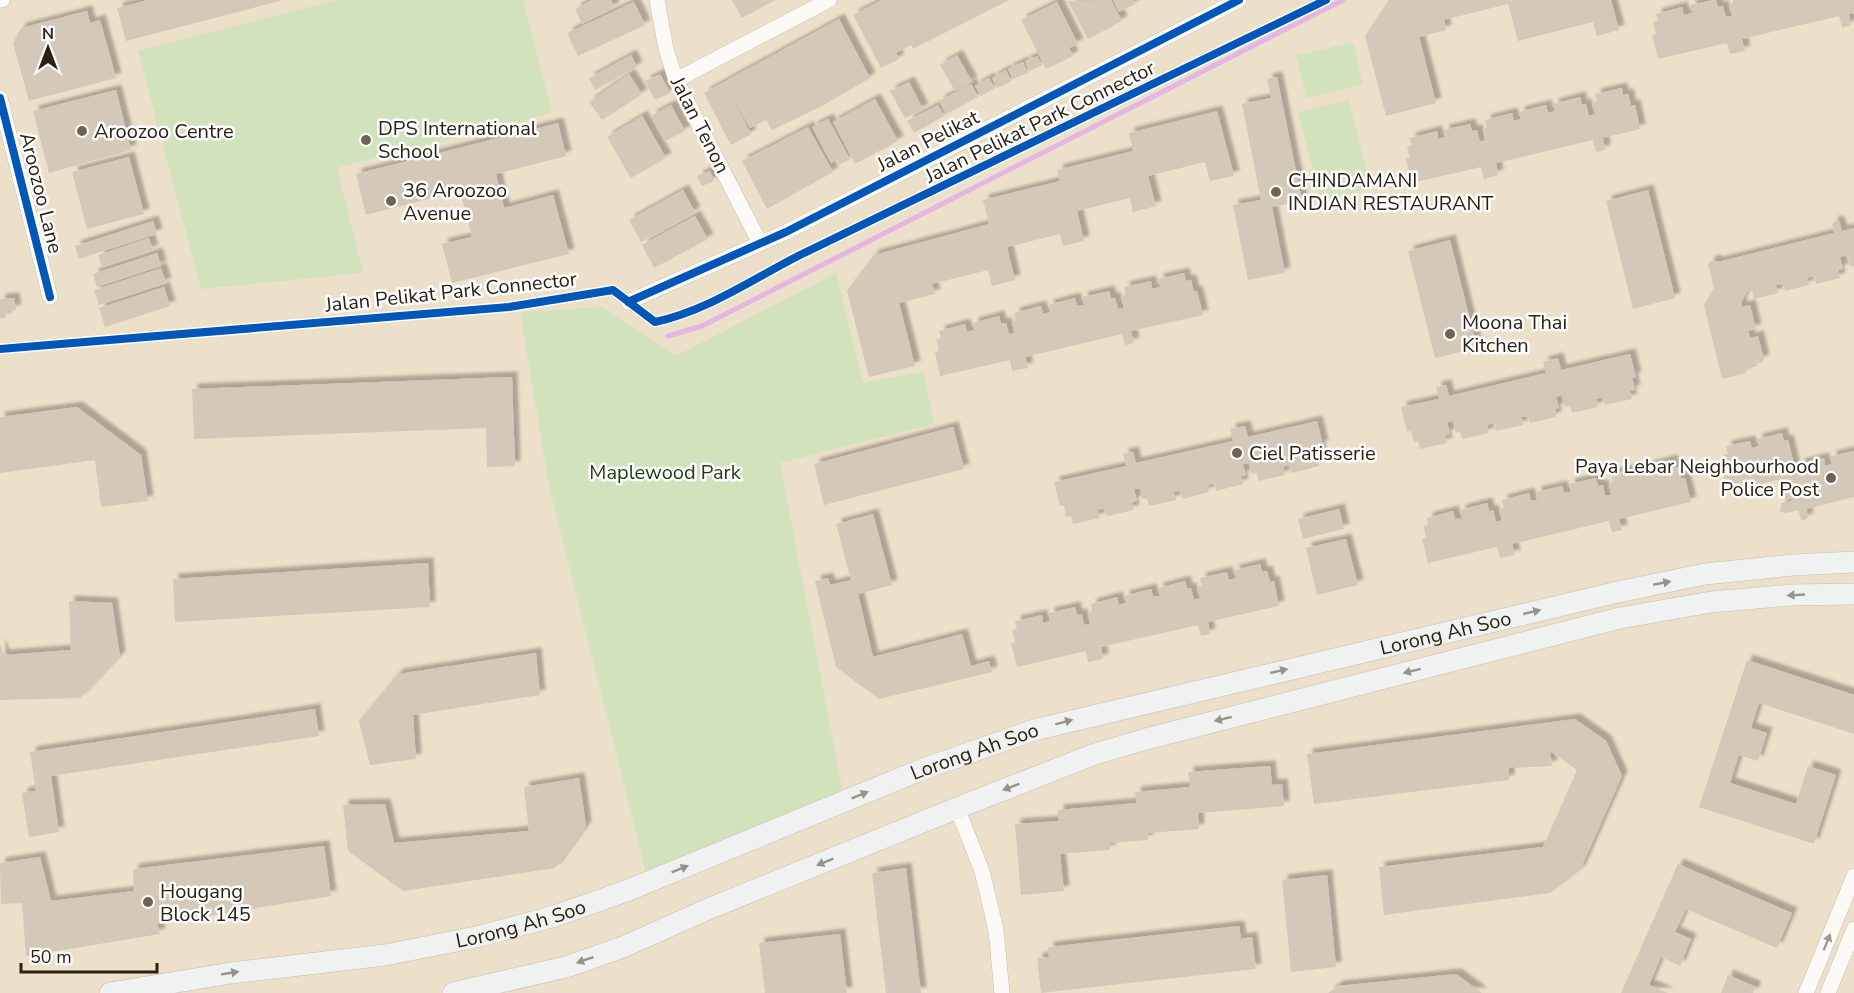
<svg xmlns="http://www.w3.org/2000/svg" width="1854" height="993" font-family="'Nunito Sans',sans-serif">
	<defs>
		<filter id="shadow"><feDropShadow dx="5.5" dy="-5.5" stdDeviation="1.5" flood-color="#0004"/></filter>
	</defs>
	<rect width="100%" height="100%" fill="#ece0ca"/>
	<path fill="#d1e2bd" d="M337 0H523L552 113 337 168 363 273 201 289 138 51Z
		M1353 42 1363 84 1307 98 1296 56Z
		M1349 100 1371 188 1321 201 1298 112Z
		M836 273 863 383 923 372 934 424 780 463 844 798 647 877 549 486 520 312 601 307 676 356Z"/>
	<g fill="none" stroke-linecap="round" stroke-linejoin="round">
		<path stroke="#e4b6e2" stroke-width="5" d="M668 336 702 326 1343 0"/>
	</g>
	<path fill="#d4c8b8" filter="url(#shadow)" d="M148 0H279L280 1 126 41 117 8Z
		M592 0H611L614 7 582 24 575 9Z
		M732 0H775L742 18Z
		M882 0H1009L913 49 911 45 896 53 899 59 881 68 853 15Z
		M1111 0 1122 21 1088 39 1068 1Z
		M1113 0H1133L1135 4 1119 12Z
		M1389 0H1611L1619 30 1597 36 1593 22 1518 41 1508 4 1444 20 1446 30 1419 37 1436 103 1386 116 1365 36Z
		M1713 0H1716L1718 7 1723 6 1726 17 1732 16 1729 4 1733 3V0H1854V13L1849 14 1851 25 1842 28 1839 16 1742 39 1745 51 1730 54 1727 43 1658 59 1652 35 1656 34 1653 22 1658 21 1656 14 1682 7 1684 15 1692 13 1690 5Z
		M634 2 645 25 578 56 567 33Z
		M1057 2 1078 44 1069 48 1073 56 1046 69 1021 20Z
		M87 11 90 23 100 20 116 78 29 101 13 43 21 28Z
		M839 19 870 78 820 107 772 130 766 120 750 128 730 93 751 134 731 145 704 93Z
		M631 55 637 67 595 90 589 78Z
		M957 55 972 82 955 91 940 65Z
		M1037 56 1042 65 1029 71 1025 61Z
		M1023 62 1028 73 1013 79 1008 69Z
		M1006 70 1011 81 997 88 992 78Z
		M629 74 642 94 602 120 589 102Z
		M660 74 670 93 655 100 645 81Z
		M1277 77 1302 201 1272 207 1285 273 1248 280 1233 205 1261 200 1242 104 1271 98 1267 79Z
		M989 78 995 88 981 96 975 86Z
		M909 82 923 109 905 118 890 91Z
		M971 84 978 97 946 114 939 101Z
		M1622 88 1623 95 1628 94 1631 106 1635 105 1640 129 1603 138 1605 150 1596 152 1593 140 1496 163 1498 175 1484 179 1481 167 1412 183 1406 159 1410 158 1407 147 1412 145 1410 138 1437 131 1438 139 1445 137 1444 130 1470 124 1472 131 1477 130 1480 142 1485 140 1483 129 1487 127 1485 120 1512 113 1514 121 1521 119 1519 112 1546 105 1548 113 1555 111 1553 104 1580 97 1582 105 1586 104 1589 116 1595 114 1592 103 1597 102 1595 94Z
		M116 90 131 150 49 173 33 111Z
		M875 99 898 141 855 164 833 122Z
		M671 105 685 131 665 141 651 116Z
		M938 105 944 116 914 133 907 121Z
		M1217 111 1234 176 1210 181 1205 162 1148 176 1156 206 1133 212 1130 198 1077 211 1084 241 1063 246 1060 234 1007 247 1015 280 992 286 988 270 932 284 935 294 899 303 915 366 869 377 847 291 874 255 989 224 983 200 1060 181 1057 170 1133 151 1129 133Z
		M642 116 666 158 631 178 607 137Z
		M828 119 850 159 839 165 836 160 831 163 812 127Z
		M558 123 566 156 496 174 504 208 553 195 569 254 452 283 442 244 472 237 460 191 366 215 356 174Z
		M808 127 833 172 767 209 742 161Z
		M129 157 144 214 87 229 72 172Z
		M710 171 714 181 702 186 697 176Z
		M683 190 695 212 641 242 629 220Z
		M1648 190 1675 298 1633 309 1606 201Z
		M695 216 708 239 654 268 642 245Z
		M153 221 157 234 79 259 75 246Z
		M1835 221 1839 222 1842 231 1854 228V266L1850 267 1848 255 1840 257 1843 269 1838 270 1840 278 1816 284 1814 276 1807 278 1809 285 1785 291 1783 284 1776 285 1778 293 1754 299 1752 291 1747 292 1741 302 1742 307 1750 305 1756 329 1748 331 1750 338 1758 336 1764 360 1756 362 1757 366 1746 369V373L1722 379 1704 305 1714 288 1708 264 1712 260 1718 262 1834 233 1832 224Z
		M149 238 153 250 102 267 98 255Z
		M1450 240 1477 348 1435 358 1408 251Z
		M157 253 161 266 97 287 93 274Z
		M161 268 166 283 99 305 94 290Z
		M1184 273 1186 281 1191 280 1194 292 1197 291 1203 315 1131 331 1134 343 1125 345 1122 334 1025 357 1028 368 1012 371 1010 360 940 376 935 352 939 351 936 339 941 338 939 331 965 324 967 332 974 330 973 323 999 316 1001 324 1006 323 1009 334 1014 333 1012 321H1016L1014 313 1041 306 1043 314 1050 312 1048 305 1075 298 1077 306 1084 305 1082 297 1109 291 1111 298H1115L1118 309 1124 308 1121 296 1126 295 1124 287 1151 281 1152 289 1160 287 1158 279Z
		M164 287 170 306 105 327 99 308Z
		M14 298 16 310 5 311 6 318H0V299Z
		M1630 354 1636 377 1632 378 1635 390 1630 391 1632 399 1605 405 1603 397 1596 399 1598 407 1572 413 1570 406 1565 407 1562 395 1556 397 1559 408 1555 409 1556 417 1530 423 1528 416 1521 417 1523 425 1496 431 1494 423 1487 425 1489 433 1462 439 1460 431 1456 433 1453 421 1447 422 1450 434 1445 435 1447 443 1420 449 1418 441 1414 442 1411 431 1407 432 1401 407 1439 399 1436 387 1446 385 1449 396 1546 373 1543 362 1558 358 1561 370Z
		M512 377 515 466 487 467 486 428 194 439 192 389Z
		M77 407 141 455 148 501 101 507 95 460 0 473V417Z
		M1317 421 1323 445 1319 446 1322 458 1317 459 1319 466 1292 473 1290 465 1283 467 1285 475 1258 481 1257 473 1252 474 1249 463 1243 464 1246 476H1241L1243 484 1216 491 1215 483 1208 485 1209 492 1183 499 1181 491 1174 492 1176 500 1149 506 1147 499H1142L1140 488 1134 489 1137 501 1132 502 1134 510 1107 516 1105 508 1098 510 1100 518 1073 524 1071 516 1066 517 1064 506H1060L1054 482 1126 466 1123 454 1133 452 1136 463 1233 441 1230 429 1245 426 1248 437Z
		M953 427 964 469 824 505 814 464Z
		M1782 433 1784 441 1788 440 1796 473 1801 472 1799 464 1824 458 1825 466 1832 464 1831 456 1854 451V497L1806 509 1808 518 1802 521 1798 510 1786 513 1780 511 1782 503 1792 501 1791 498 1785 499 1783 492 1789 491 1788 487 1777 480 1728 492 1722 468 1726 467 1723 455 1728 454 1726 446 1750 441 1752 448 1759 446 1757 439Z
		M1672 460 1674 468 1679 467 1681 479 1685 478 1691 502 1619 519 1622 530 1612 532 1609 521 1512 544 1515 555 1500 558 1497 547 1428 563 1422 539 1426 538 1424 526 1428 525 1427 518 1453 511 1455 519 1462 518 1460 510 1487 503 1489 511 1493 510 1496 522 1502 520 1499 509 1504 508 1502 500 1529 493 1531 501 1537 500 1536 492 1562 486 1564 493 1571 492 1569 484 1596 478 1598 486 1603 485 1605 496 1611 495 1609 483 1613 482 1611 474 1638 468 1640 476 1647 474 1645 467Z
		M1339 509 1344 529 1303 539 1298 519Z
		M873 514 892 585 858 594 873 657 962 634 971 666 989 661 992 672 879 699 836 667 815 581 828 578 830 585 851 580 836 524Z
		M1346 539 1358 585 1317 595 1306 548Z
		M428 563 430 607 175 622 173 579Z
		M1260 564 1262 572 1267 571 1270 582 1274 581 1279 606 1208 622 1210 634 1201 636 1198 625 1101 647 1103 659 1088 662 1086 651 1017 667 1011 643 1015 642 1012 630 1017 629 1015 621 1042 615 1043 623 1050 621 1049 613 1075 607 1077 615 1082 614 1084 625 1090 624 1088 612 1092 611 1091 604 1117 597 1119 605 1126 603 1124 596 1151 589 1153 597 1160 596 1158 588 1185 581 1187 589 1191 588 1194 600 1200 598 1197 587 1202 586 1200 578 1227 572 1229 580 1236 578 1234 570Z
		M69 601 112 603 120 656 80 698 0 700V644L4 655 71 650Z
		M536 653 540 695 413 715 416 759 370 765 359 721 398 674Z
		M1747 660 1854 695V734L1759 703 1751 728 1767 733 1758 761 1739 755 1730 783 1796 804 1808 766 1836 775 1814 844 1699 807Z
		M315 709 319 736 51 776 59 832 29 837 22 793 36 791 30 752Z
		M1575 719 1606 741 1622 776 1580 870 1550 893 1384 915 1379 867 1543 847 1577 770 1550 751 1552 766 1509 768V780L1314 804 1307 754Z
		M1270 766 1272 785 1282 784 1284 806 1198 813 1199 829 1148 833V840L1110 843V850L1060 854 1064 891 1021 895 1015 824 1059 821 1058 810 1137 803 1135 792 1190 787 1188 772Z
		M579 778 586 826 555 868 403 891 348 851 343 805 385 804 394 843 529 831 524 787Z
		M324 846 331 896 157 924 160 934 26 956 22 903 1 904 0 863 40 857 51 901 134 891 133 869Z
		M1678 864 1792 913 1777 948 1686 909 1675 932 1691 939 1680 966 1661 957 1649 985 1668 993H1621Z
		M906 868 921 993H886L872 873Z
		M1327 875 1336 967 1291 972 1282 880Z
		M1239 926 1241 939 1252 937 1256 969 1041 993 1037 958 1049 957 1048 947Z
		M840 934 847 993H765L759 943Z
		M1456 974 1482 993H1328L1338 986Z
		M1728 975 1756 987 1753 993H1721Z"/>
	<g fill="none" stroke-linecap="round" stroke-linejoin="round">
		<defs>
			<path id="minor" d="M0 0H2
				M657 0 666 49 676 80 760 243
				M676 80 829 0
				M0 98 50 297
				M628 302 786 232 1239 0
				M957 808 982 871 996 930 1002 993
				M1806 993 1854 876
				M1828 993 1854 929"/>
			<g id="secondary">
				<path id="s1" d="M110 993 231 973 385 955 481 936 555 916 626 891 918 771 1034 730 1618 592 1705 574 1793 565 1854 562"/>
				<path d="M453 993 566 967 623 947 708 909 957 808 1095 754 1146 739 1620 618 1711 602 1792 595 1854 594"/>
			</g>
		</defs>
		<use href="#minor" stroke="#c8bead" stroke-width="16"/>
		<use href="#secondary" stroke="#c8bead" stroke-width="22"/>
		<use href="#minor" stroke="#fcfaf7" stroke-width="15"/>
		<use href="#secondary" stroke="#f0f1f1" stroke-width="21"/>
		<defs>
			<path id="cycleway" d="M0 98 50 297
				M628 302 786 232 1239 0
				M0 349 509 307 613 290 655 322C707 311 753 279 800 255L1326 0"/>
		</defs>
		<use href="#cycleway" stroke="#fff" stroke-width="11"/>
		<use href="#cycleway" stroke="#0057b8" stroke-width="8"/>
	</g>
	<defs><path id="oneway-solid" d="M-6-.8H1V-3.2L6.5 0L1 3.2V.8H-6Z" transform="scale(1.5)"/></defs>
	<g fill="#96938d">
		<use href="#oneway-solid" transform="translate(1662 583) rotate(-11)"/>
		<use href="#oneway-solid" transform="translate(1796 595) rotate(177)"/>
		<use href="#oneway-solid" transform="translate(1532 612) rotate(-13)"/>
		<use href="#oneway-solid" transform="translate(1279 671) rotate(-13)"/>
		<use href="#oneway-solid" transform="translate(1412 671) rotate(166)"/>
		<use href="#oneway-solid" transform="translate(1223 719) rotate(166)"/>
		<use href="#oneway-solid" transform="translate(1064 722) rotate(-15)"/>
		<use href="#oneway-solid" transform="translate(1011 787) rotate(159)"/>
		<use href="#oneway-solid" transform="translate(860 795) rotate(-22)"/>
		<use href="#oneway-solid" transform="translate(825 862) rotate(158)"/>
		<use href="#oneway-solid" transform="translate(680 869) rotate(-22)"/>
		<use href="#oneway-solid" transform="translate(585 960) rotate(161)"/>
		<use href="#oneway-solid" transform="translate(230 973) rotate(-9)"/>
	</g>
	<use fill="#9d9890" href="#oneway-solid" transform="translate(1827 942) rotate(-68)"/>
	<g fill="#6d6452" stroke="#fff" stroke-width="2">
		<circle cx="82" cy="131" r="6"/>
		<circle cx="366" cy="140" r="6"/>
		<circle cx="1276" cy="192" r="6"/>
		<circle cx="391" cy="201" r="6"/>
		<circle cx="1450" cy="334" r="6"/>
		<circle cx="1237" cy="453" r="6"/>
		<circle cx="1831" cy="478" r="6"/>
		<circle cx="148" cy="902" r="6"/>
	</g>
	<g text-anchor="middle" dominant-baseline="central" stroke-width="5" stroke-linejoin="round" paint-order="stroke">
		<g font-size="20" fill="#292112" stroke="#fff">
			<text transform="translate(1040 122) rotate(-26)">Jalan Pelikat Park Connector</text>
			<text transform="translate(700 125) rotate(63)">Jalan Tenon</text>
			<text transform="translate(928 141) rotate(-27)">Jalan Pelikat</text>
			<text transform="translate(41 193) rotate(76)">Aroozoo Lane</text>
			<text transform="translate(451 292) rotate(-6)">Jalan Pelikat Park Connector</text>
			<text stroke="none"><textPath href="#s1" startOffset="1389">Lorong Ah Soo</textPath></text>
			<text stroke="none"><textPath href="#s1" startOffset="903">Lorong Ah Soo</textPath></text>
			<text stroke="none"><textPath href="#s1" startOffset="417">Lorong Ah Soo</textPath></text>
		</g>
		<g font-size="20" fill="#292112" stroke="#fff" text-anchor="start">
			<text x="378" y="128">DPS International<tspan x="378" dy="23">School</tspan></text>
			<text x="94" y="131">Aroozoo Centre</text>
			<text x="1288" y="180">CHINDAMANI<tspan x="1288" dy="23">INDIAN RESTAURANT</tspan></text>
			<text x="403" y="190">36 Aroozoo<tspan x="403" dy="23">Avenue</tspan></text>
			<text x="1462" y="322">Moona Thai<tspan x="1462" dy="23">Kitchen</tspan></text>
			<text x="1249" y="453">Ciel Patisserie</text>
			<text x="1819" y="466" text-anchor="end">Paya Lebar Neighbourhood<tspan x="1819" dy="23">Police Post</tspan></text>
			<text x="160" y="891">Hougang<tspan x="160" dy="23">Block 145</tspan></text>
		</g>
		<g font-size="20" fill="#173f0d" stroke="#fff">
			<text x="665" y="472">Maplewood Park</text>
		</g>
	</g>
	<g transform="translate(48 48)" stroke="#ffffff" stroke-width="4.5" paint-order="stroke">
	<path d="M0-4.5L10 22L0 15L-10 22Z" fill="#292112"/>
	<text y="-9" font-size="16" font-weight="bold" text-anchor="middle" fill="#292112">N</text>
	</g>
	<path d="M21 963v9h136v-9" fill="none" stroke="#292112" stroke-width="3"/>
	<text x="30" y="963" font-size="18" fill="#292112" stroke="#ffffff" stroke-width="4.5" paint-order="stroke">50 m</text>
</svg>
